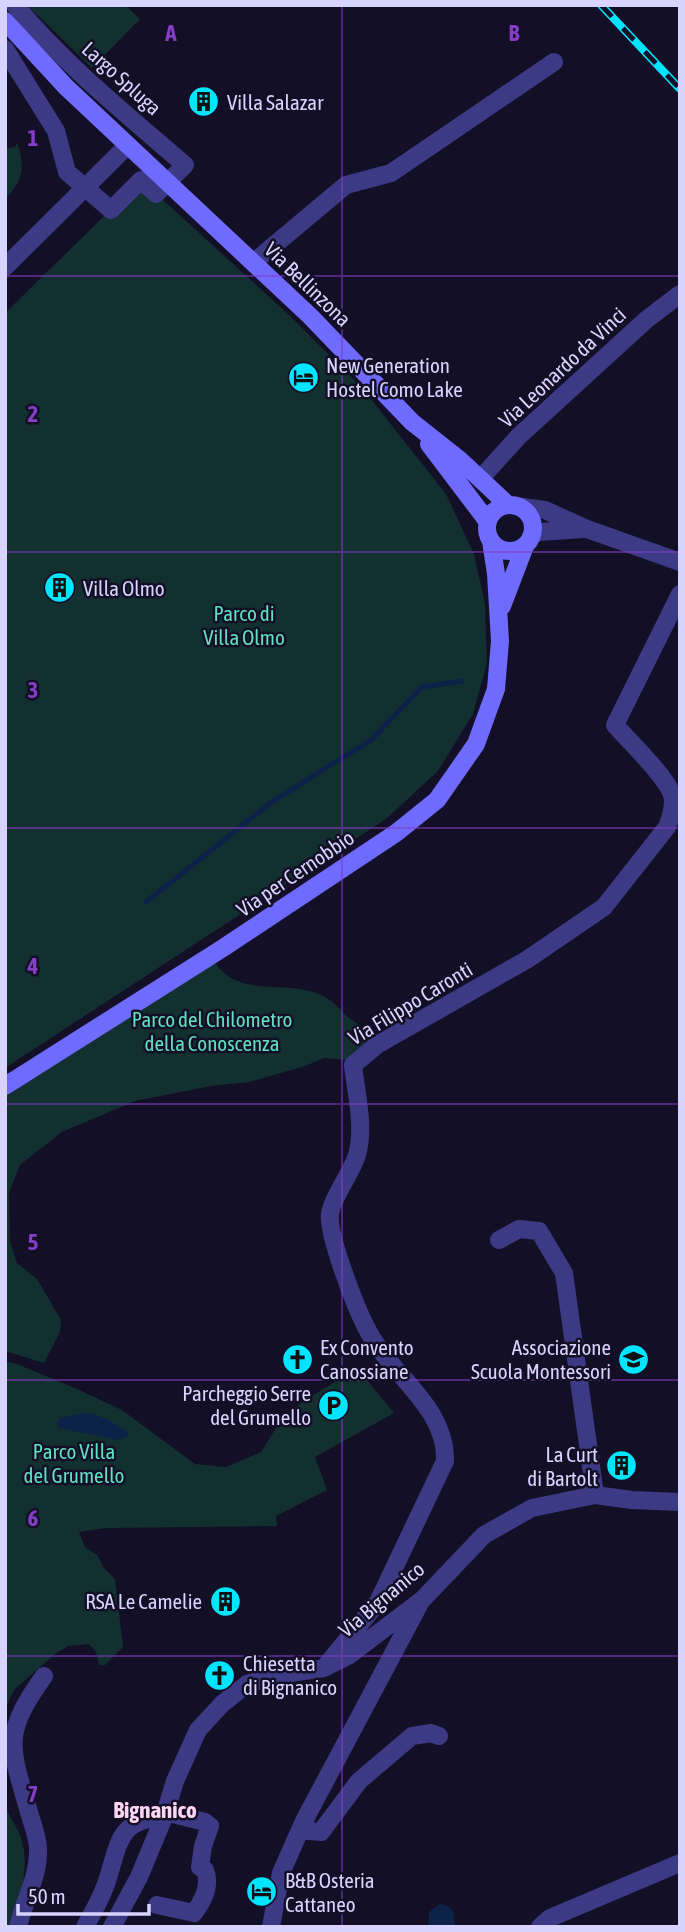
<svg xmlns="http://www.w3.org/2000/svg" width="685" height="1932" font-family="'Asap Condensed',sans-serif">
	<rect width="100%" height="100%" fill="#130f26"/>
	<path fill="#12302f" d="M27 5H125L140 19 92 68Z
		M17 143C25 165 24 182 5 198V149L15 147Z
		M141 180 287 313 363 389 446 494 474 554 485 604 487 663 473 714 438 771 386 819 5 1068V313Z
		M215 962C237 998 285 980 319 994 332 999 338 1008 348 1017 357 1025 370 1030 381 1036L348 1060 324 1058 305 1066 250 1082 211 1086 135 1101 62 1132 20 1165 9 1193 10 1241 17 1263 37 1279 61 1320 60 1332 44 1363 5 1351V1093Z
		M5 1361 17 1364 77 1389 122 1410 195 1464 226 1467 261 1452 282 1418 301 1403 357 1368 394 1413 315 1457 327 1490 276 1516 277 1526 106 1528 79 1532 85 1547 97 1555 104 1568 115 1579 123 1647 105 1665H99L96 1652 89 1644 68 1646 55 1654 14 1690 5 1709Z
		M5 1805C9 1816 16 1825 20 1835 31 1863 21 1901 10 1927H5Z"/>
	<path fill="#0c2248" d="M84 1413C101 1414 113 1423 127 1431L129 1435 118 1440 59 1428 57 1423 60 1418Z
		M440 1904C456 1906 453 1913 455 1927H428L429 1912Z"/>
	<g fill="none" stroke-linecap="round" stroke-linejoin="round">
		<path stroke="#0c2248" stroke-width="5" d="M146 902 273 801 371 740 422 687 462 681"/>
		<path stroke="#3d3a85" stroke-width="18" d="M5 49 56 131 67 172 111 210 141 180 156 194 185 165C126 114 65 65 15 5
			M254 262 346 185 391 173 554 62
			M5 267 128 145
			M480 479 519 436 646 320 680 294
			M499 1240 519 1229 539 1231 564 1273 595 1495
			M324 1668 378 1602 445 1461C447 1413 401 1381 376 1344 364 1327 352 1296 345 1276 340 1262 328 1228 330 1214 332 1198 352 1172 357 1155 365 1127 356 1093 353 1065L377 1045 528 959 604 907 667 827C671 817 675 806 672 795 667 777 628 740 615 725L680 594
			M304 1821 308 1831 321 1832 359 1781 412 1736 431 1733 439 1736
			M157 1905 194 1913C203 1901 211 1885 205 1870L200 1867 203 1846 210 1826 205 1822 165 1812
			M18 1927C24 1900 39 1877 38 1849 38 1837 32 1823 29 1812 10 1746 2 1735 44 1676
			M85 1927C93 1912 102 1897 107 1881 119 1845 117 1819 164 1817
			M112 1927 139 1877 164 1817 175 1781 198 1730 222 1704 247 1684 278 1675 324 1668 348 1656 422 1600 484 1535 532 1508 595 1495 632 1500 680 1502
			M271 1927 281 1873 304 1821 420 1603
			M540 1927 550 1918 680 1863"/>
		<path stroke="#3d3a85" stroke-width="18" d="M515 506 545 510 587 529 680 562
			M531 536 539 532 584 529"/>
		<path stroke="#6f6bff" stroke-width="18" d="M5 21 66 87 310 316 412 422 460 460 508 505
			M429 444 488 522
			M487 528a23 23 0 1 1 46 0a23 23 0 1 1-46 0Z
			M502 606 525 546
			M5 1086 223 948 396 833 437 800 476 744 496 689 500 641 496 574 491 541"/>
		<defs>
			<path id="rail" d="M601 5 680 89"/>
		</defs>
		<use href="#rail" stroke="#00e5ff" stroke-width="8"/>
		<use href="#rail" stroke="#130f26" stroke-width="5" stroke-dasharray="16" stroke-linecap="butt"/>
	</g>
	<path fill="none" stroke="#843dc5" stroke-width="2" stroke-opacity="0.55" d="M342 5V1927M5 276H680M5 552H680M5 828H680M5 1104H680M5 1380H680M5 1656H680"/>
	<defs>
		<symbol id="building-disc" viewBox="-11 -11 22 22"><circle r="9.5" fill="#00e5ff" stroke="#130f26"/><path d="M-4-6H4V6H1V3H-1V6H-4ZM-2.5-4.3h1.7v1.8h-1.7ZM.8-4.3h1.7v1.8H.8ZM-2.5-1h1.7V.8h-1.7ZM.8-1h1.7V.8H.8Z" fill="#111"/></symbol>
		<symbol id="hotel-disc" viewBox="-11 -11 22 22"><circle r="9.5" fill="#00e5ff" stroke="#130f26"/><path d="M-6-4.5h1.5V1H6V5H4.5V3h-9V5H-6ZM-4 0a1.8 1.8 0 1 1 3.6 0ZM.5 0V-2.5h3Q6-2.5 6 0Z" fill="#111"/></symbol>
		<symbol id="church-disc" viewBox="-11 -11 22 22"><circle r="9.5" fill="#00e5ff" stroke="#130f26"/><path d="M-1.2-6h2.4v3.5h3.3v2.4h-3.3V6h-2.4V-.1h-3.3v-2.4h3.3Z" fill="#111"/></symbol>
		<symbol id="school-disc" viewBox="-11 -11 22 22"><circle r="9.5" fill="#00e5ff" stroke="#130f26"/><path d="M0-5L7-2L0 1L-7-2ZM-4 1L0 2.5L4 1V4Q0 6-4 4Z" fill="#111"/></symbol>
		<symbol id="parking-disc" viewBox="-11 -11 22 22"><circle r="9.5" fill="#00e5ff" stroke="#130f26"/><path d="M-3.5-5.5H1a3.5 3.5 0 0 1 0 7H-1V5.5H-3.5ZM-1-3.4V-.6H.8a1.4 1.4 0 0 0 0-2.8Z" fill="#111"/></symbol>
	</defs>
	<g fill-rule="evenodd">
		<use href="#building-disc" x="186" y="84" width="35" height="35"/>
		<use href="#hotel-disc" x="286" y="360" width="35" height="35"/>
		<use href="#building-disc" x="42" y="570" width="35" height="35"/>
		<use href="#church-disc" x="280" y="1342" width="35" height="35"/>
		<use href="#school-disc" x="616" y="1342" width="35" height="35"/>
		<use href="#parking-disc" x="316" y="1388" width="35" height="35"/>
		<use href="#building-disc" x="604" y="1448" width="35" height="35"/>
		<use href="#building-disc" x="208" y="1584" width="35" height="35"/>
		<use href="#church-disc" x="202" y="1658" width="35" height="35"/>
		<use href="#hotel-disc" x="244" y="1874" width="35" height="35"/>
	</g>
	<g text-anchor="middle" dominant-baseline="central" stroke-width="5" stroke-linejoin="round" paint-order="stroke">
		<g font-size="21" fill="#d9d4ff" stroke="#130f26">
			<text transform="translate(122 78) rotate(42)">Largo Spluga</text>
			<text transform="translate(308 284) rotate(44)">Via Bellinzona</text>
			<text transform="translate(562 367) rotate(-43)">Via Leonardo da Vinci</text>
			<text transform="translate(295 873) rotate(-34)">Via per Cernobbio</text>
			<text transform="translate(410 1003) rotate(-31)">Via Filippo Caronti</text>
			<text transform="translate(381 1599) rotate(-40)">Via Bignanico</text>
		</g>
		<g font-size="21" fill="#d9d4ff" stroke="#130f26" text-anchor="start">
			<text x="227" y="102">Villa Salazar</text>
			<text x="326" y="365">New Generation<tspan x="326" dy="24">Hostel Como Lake</tspan></text>
			<text x="83" y="588">Villa Olmo</text>
			<text x="320" y="1347">Ex Convento<tspan x="320" dy="24">Canossiane</tspan></text>
			<text x="611" y="1347" text-anchor="end">Associazione<tspan x="611" dy="24">Scuola Montessori</tspan></text>
			<text x="311" y="1393" text-anchor="end">Parcheggio Serre<tspan x="311" dy="24">del Grumello</tspan></text>
			<text x="598" y="1454" text-anchor="end">La Curt<tspan x="598" dy="24">di Bartolt</tspan></text>
			<text x="202" y="1601" text-anchor="end">RSA Le Camelie</text>
			<text x="243" y="1663">Chiesetta<tspan x="243" dy="24">di Bignanico</tspan></text>
			<text x="285" y="1880">B&amp;B Osteria<tspan x="285" dy="24">Cattaneo</tspan></text>
		</g>
		<g font-size="21" fill="#5fe0c0" stroke="#130f26">
			<text x="244" y="613">Parco di<tspan x="244" dy="24">Villa Olmo</tspan></text>
			<text x="212" y="1019">Parco del Chilometro<tspan x="212" dy="24">della Conoscenza</tspan></text>
			<text x="74" y="1451">Parco Villa<tspan x="74" dy="24">del Grumello</tspan></text>
		</g>
		<g font-size="23" font-weight="bold" fill="#ffd6f0" stroke="#130f26">
			<text x="155" y="1810">Bignanico</text>
		</g>
	</g>
	<g font-size="23" text-anchor="middle" font-weight="bold" fill="#843dc5" stroke="#130f26" stroke-width="5" stroke-linejoin="round" paint-order="stroke">
		<text x="171" y="41">A</text>
		<text x="514" y="41">B</text>
		<text x="33" y="146">1</text>
		<text x="33" y="422">2</text>
		<text x="33" y="698">3</text>
		<text x="33" y="974">4</text>
		<text x="33" y="1250">5</text>
		<text x="33" y="1526">6</text>
		<text x="33" y="1802">7</text>
	</g>
	<rect width="685" height="1932" fill="none" stroke="#d9d4ff" stroke-width="14"/>
	<path d="M18 1904v10h131v-10" fill="none" stroke="#d9d4ff" stroke-width="3.5"/>
	<text x="28" y="1904" font-size="21" fill="#d9d4ff" stroke="#130f26" stroke-width="5" paint-order="stroke">50 m</text>
</svg>
